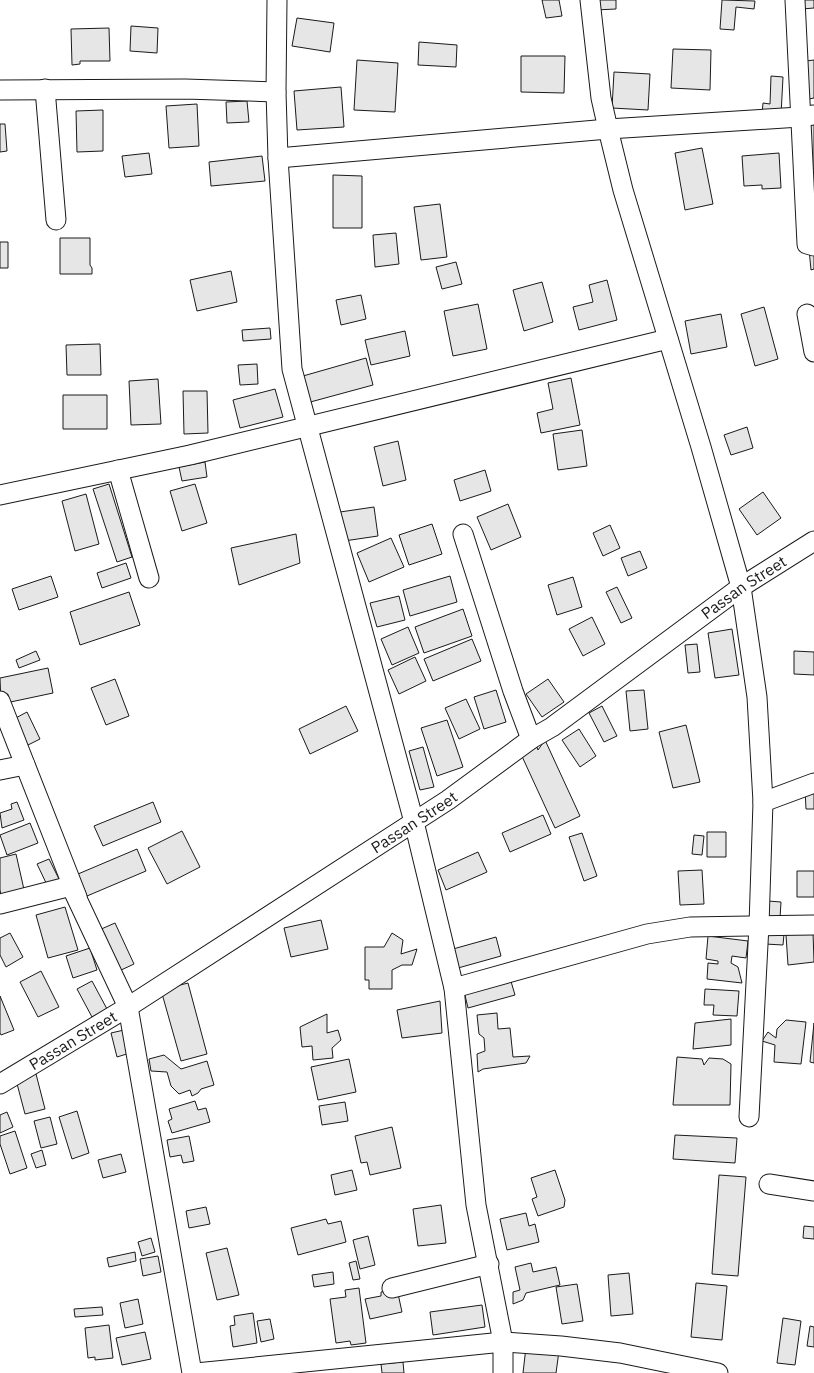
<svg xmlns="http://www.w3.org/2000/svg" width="814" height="1373" font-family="'IBM Plex Sans',sans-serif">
	<rect width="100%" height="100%" fill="#fff"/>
	<path fill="#e6e6e6" stroke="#1a1a1a" d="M542 0H559L562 16 546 18Z
		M595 0H616V9L595 10Z
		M722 0 755 1 754 9 736 7 734 30 720 29Z
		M802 0H814V8L802 9Z
		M297 18 334 23 330 52 292 46Z
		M131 26 158 28 157 53 130 51Z
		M109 28 110 61H80V64L72 65 71 29Z
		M419 42 457 45 456 67 418 65Z
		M673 49 711 50 710 90 671 88Z
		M521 56H565L564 93 521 92Z
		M357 60 398 63 395 112 354 110Z
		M814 60V98L809 99 806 61Z
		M614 72 650 74 648 110 612 108Z
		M771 76 783 77 781 115 762 114 763 103 770 104Z
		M341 87 344 127 297 130 294 91Z
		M247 101 249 122 227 123 226 102Z
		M197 104 199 146 169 148 166 106Z
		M103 110V151L77 152 76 111Z
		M808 122H814V169H808Z
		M0 124H5L7 151 0 152Z
		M702 148 713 204 685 210 675 153Z
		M149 153 152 174 125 177 122 156Z
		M779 153 781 188 762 189V185L744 186 742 156Z
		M262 156 265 181 211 186 209 162Z
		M333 175 362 176V228H333Z
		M440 204 447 257 421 260 414 207Z
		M396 233 399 264 375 267 373 235Z
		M60 238H90V265L92 268V274H60Z
		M0 242H8V268H0Z
		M809 249H814V269L811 270Z
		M456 262 462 284 442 289 436 267Z
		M231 271 237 302 197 311 190 280Z
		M607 280 617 320 579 330 573 307 593 302 589 285Z
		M542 282 553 322 524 331 513 290Z
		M361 295 366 319 341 325 336 300Z
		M478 304 487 349 453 356 444 311Z
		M764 307 778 359 755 366 741 314Z
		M721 314 727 347 691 354 685 321Z
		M270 328 271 339 243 341 242 330Z
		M405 331 410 356 371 365 365 340Z
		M100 344 101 375H67L66 345Z
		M366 358 373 385 303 404 296 378Z
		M257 364 258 384 240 385 238 365Z
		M571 378 580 425 541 433 537 413 553 409 548 383Z
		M158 379 161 424 131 425 129 381Z
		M275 389 283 417 240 428 233 400Z
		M183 391H207L208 433 184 434Z
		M63 395H107V429H63Z
		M747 427 753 448 731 455 724 435Z
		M582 430 587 466 558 470 553 434Z
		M398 441 406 480 383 486 374 447Z
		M205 462 207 477 182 481 179 467Z
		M485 470 491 491 460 501 454 480Z
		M109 484 132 557 117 562 93 489Z
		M195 484 207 523 182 531 170 491Z
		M763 492 781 518 757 535 739 509Z
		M86 494 99 544 75 551 62 501Z
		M508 504 521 537 491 550 477 517Z
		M374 507 378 536 344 541 340 512Z
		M432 524 442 554 409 565 399 535Z
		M610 525 620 548 603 556 593 533Z
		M296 534 300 563 239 585 231 548Z
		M391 538 404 567 369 582 357 553Z
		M640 551 647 568 628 576 621 558Z
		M126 563 131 578 102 588 97 573Z
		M51 576 58 597 19 610 12 589Z
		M450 576 457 602 410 616 403 590Z
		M573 577 582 607 557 615 548 585Z
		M617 587 632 618 621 623 606 592Z
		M129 592 140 625 80 645 70 612Z
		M399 596 405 620 377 627 370 603Z
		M463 609 472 636 424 653 415 627Z
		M592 617 605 644 583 656 569 629Z
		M408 627 419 653 392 665 381 639Z
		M732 629 739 675 715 678 708 633Z
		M472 639 481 661 433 681 424 659Z
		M697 644 700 672 688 673 685 645Z
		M36 651 40 660 19 668 16 660Z
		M794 651 814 652V675L794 674Z
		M415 657 426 681 399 694 388 670Z
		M48 668 53 693 1 704 0 678Z
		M115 679 129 716 106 725 91 688Z
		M548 679 564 702 542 717 526 694Z
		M496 690 506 722 484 729 474 697Z
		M644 690 648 729 630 731 626 691Z
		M466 699 480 729 459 739 445 708Z
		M346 706 358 731 310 754 299 729Z
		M602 706 617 736 604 742 589 713Z
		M27 712 40 739 24 747 10 721Z
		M447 720 463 767 437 776 421 728Z
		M686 725 700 782 673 788 659 732Z
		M579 729 596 756 580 767 562 740Z
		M545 740 580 816 555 828 520 752 535 742 538 750Z
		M423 747 434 787 420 790 409 751Z
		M805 789H814V809H806Z
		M17 802 24 820 2 828 0 813 12 809 11 804Z
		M153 802 161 822 103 846 94 826Z
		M543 815 551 834 510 852 502 833Z
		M30 823 38 843 7 855 0 835Z
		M182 831 200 867 167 884 148 848Z
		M707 832H726V857H707Z
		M582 833 597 876 584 881 569 837Z
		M694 835 704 836 702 855 692 854Z
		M137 849 146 871 87 896 78 874Z
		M478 852 487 872 446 890 438 870Z
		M16 854 25 894 2 899 0 890V858Z
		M49 859 60 881 48 887 37 864Z
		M702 870 704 904 680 905 678 871Z
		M797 871H814V897H797Z
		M768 901 781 902 780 918 767 917Z
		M65 907 78 950 48 958 36 915Z
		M321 920 328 949 291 957 284 928Z
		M115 923 134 964 119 971 99 930Z
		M766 932 784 934 783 945 765 944Z
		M813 932 814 962 788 965 786 935Z
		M10 933 23 957 6 967 0 955V938Z
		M392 933 403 940 401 954 417 949 412 965H402L392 970V989H369V980H365V947H384Z
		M708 936 748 941 746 958 732 956 731 963 738 967 742 983 707 979 708 963 718 964V961L706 959Z
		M496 937 501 956 458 968 453 949Z
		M90 948 97 970 73 978 66 956Z
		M41 971 59 1007 38 1017 20 982Z
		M510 978 515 995 468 1008 464 991Z
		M92 981 107 1009 92 1017 77 989Z
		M188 983 207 1054 181 1061 161 990Z
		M705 989 739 991 737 1016 713 1015 714 1005H704Z
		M0 996 14 1030 1 1035 0 1033Z
		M440 1001 442 1033 402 1038 397 1010Z
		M497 1013 498 1029 510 1028 513 1057 530 1056 526 1063 483 1069 478 1072 477 1054 485 1051 484 1038 479 1034 477 1015Z
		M327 1014V1033L338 1030 341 1040 332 1048 333 1058 313 1060 312 1046 302 1047 300 1027Z
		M731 1019V1045L693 1049 695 1023Z
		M786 1020 806 1022 801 1064 774 1062 775 1045 762 1041 768 1032 776 1038 777 1029Z
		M814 1023V1063L810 1062Z
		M124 1030 130 1053 117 1057 111 1033Z
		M164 1055 181 1069 207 1061 214 1085 201 1089 198 1093 192 1096 190 1090 179 1094 171 1086 167 1072 151 1071 149 1059Z
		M677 1057 702 1059 704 1065 709 1058 723 1059 731 1064 730 1105H673Z
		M349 1059 356 1092 318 1100 311 1067Z
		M36 1074 45 1109 25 1114 16 1080Z
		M195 1101 198 1110 206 1108 210 1122 172 1133 168 1121 172 1119 169 1109Z
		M345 1102 348 1121 322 1125 319 1106Z
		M77 1111 89 1153 72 1159 59 1117Z
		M7 1112 13 1127 0 1133V1115Z
		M50 1117 57 1144 41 1148 34 1121Z
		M392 1127 401 1168 370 1175 367 1162 361 1163 355 1136Z
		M15 1131 27 1168 10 1174 0 1144V1136Z
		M675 1135 737 1138 735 1163 673 1159Z
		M189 1136 194 1161 183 1163 181 1155 170 1157 167 1140Z
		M42 1150 46 1165 36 1168 31 1154Z
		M121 1154 126 1172 103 1178 98 1160Z
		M352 1170 357 1190 335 1195 331 1175Z
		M555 1170 565 1200 564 1207 538 1216 532 1199 537 1197 531 1178Z
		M719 1175 746 1177 738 1276 712 1274Z
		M441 1205 446 1243 418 1246 413 1209Z
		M206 1207 210 1224 189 1228 186 1211Z
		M526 1213 529 1226 535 1224 539 1242 507 1250 500 1219Z
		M326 1219 328 1224 341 1221 346 1242 298 1255 291 1228Z
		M804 1226 814 1227V1239L803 1238Z
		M368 1236 375 1265 360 1269 353 1240Z
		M151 1238 155 1252 142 1256 138 1242Z
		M227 1248 239 1295 217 1300 206 1253Z
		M135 1252 136 1261 109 1267 107 1258Z
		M158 1256 161 1272 143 1276 140 1259Z
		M356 1261 360 1279 353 1280 349 1263Z
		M531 1263 533 1272 556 1267 560 1285 526 1293 523 1300 513 1304V1292L520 1290 515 1267Z
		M333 1272 334 1284 314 1287 312 1275Z
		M629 1273 633 1314 611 1316 608 1275Z
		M696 1283 727 1286 722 1340 691 1337Z
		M577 1284 583 1321 562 1324 556 1287Z
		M359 1288 366 1343 351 1345 350 1341 336 1343 330 1299 346 1297 345 1290Z
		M397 1289 402 1312 370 1319 365 1299 381 1296V1292Z
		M138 1299 143 1324 125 1328 120 1303Z
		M482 1305 485 1327 433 1335 430 1312Z
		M102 1307 103 1315 75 1317 74 1309Z
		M253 1313 257 1343 233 1347 230 1326 235 1325 234 1316Z
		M783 1318 801 1321 795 1365 777 1363Z
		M270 1319 274 1339 261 1342 257 1321Z
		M109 1325 113 1358 95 1360V1357L88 1358 85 1328Z
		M810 1326 814 1327V1347L807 1346Z
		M145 1332 151 1359 122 1365 116 1338Z
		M526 1347 559 1351 556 1373H523Z
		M403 1362 404 1373H382L381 1364Z"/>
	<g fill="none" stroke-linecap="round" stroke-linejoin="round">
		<defs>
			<g id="minor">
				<path d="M277 0 276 92 278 158 292 369 414 822 454 988 476 1205 503 1342V1373"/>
				<path d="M590 0 601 98 608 129 623 190 701 447 741 587 757 697 763 802 759 925 749 1117"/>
				<path d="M795 0 807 244 814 246"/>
				<path d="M45 89 56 220"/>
				<path d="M0 90 185 89 276 92"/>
				<path d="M278 158 608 129 800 117 814 115"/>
				<path d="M807 314 814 352"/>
				<path d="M118 470 149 578"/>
				<path d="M0 495 190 455 668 339"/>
				<path d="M463 534 513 691 531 739"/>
				<path d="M0 701 77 897"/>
				<path d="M0 770 25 765"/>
				<path d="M763 802 814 783"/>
				<path d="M0 904 71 886 128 1007 192 1373"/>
				<path d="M454 988 647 934 690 927 814 925"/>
				<path id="s1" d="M0 1084 128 1007 448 800 531 739 552 727 741 587 814 541"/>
				<path d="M769 1184 814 1191"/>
				<path d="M392 1288 489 1264"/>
				<path d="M196 1373 503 1342 561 1346 620 1353 718 1373"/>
			</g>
		</defs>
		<use href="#minor" stroke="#1a1a1a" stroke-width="21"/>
		<use href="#minor" stroke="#fff" stroke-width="19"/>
	</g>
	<g text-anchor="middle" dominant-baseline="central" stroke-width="4" stroke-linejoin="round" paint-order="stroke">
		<g font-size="16" fill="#1a1a1a" stroke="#fff">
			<text stroke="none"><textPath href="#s1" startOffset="895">Passan Street</textPath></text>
			<text stroke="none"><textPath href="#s1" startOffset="490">Passan Street</textPath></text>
			<text stroke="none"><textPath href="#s1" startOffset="85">Passan Street</textPath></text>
		</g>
	</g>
</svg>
